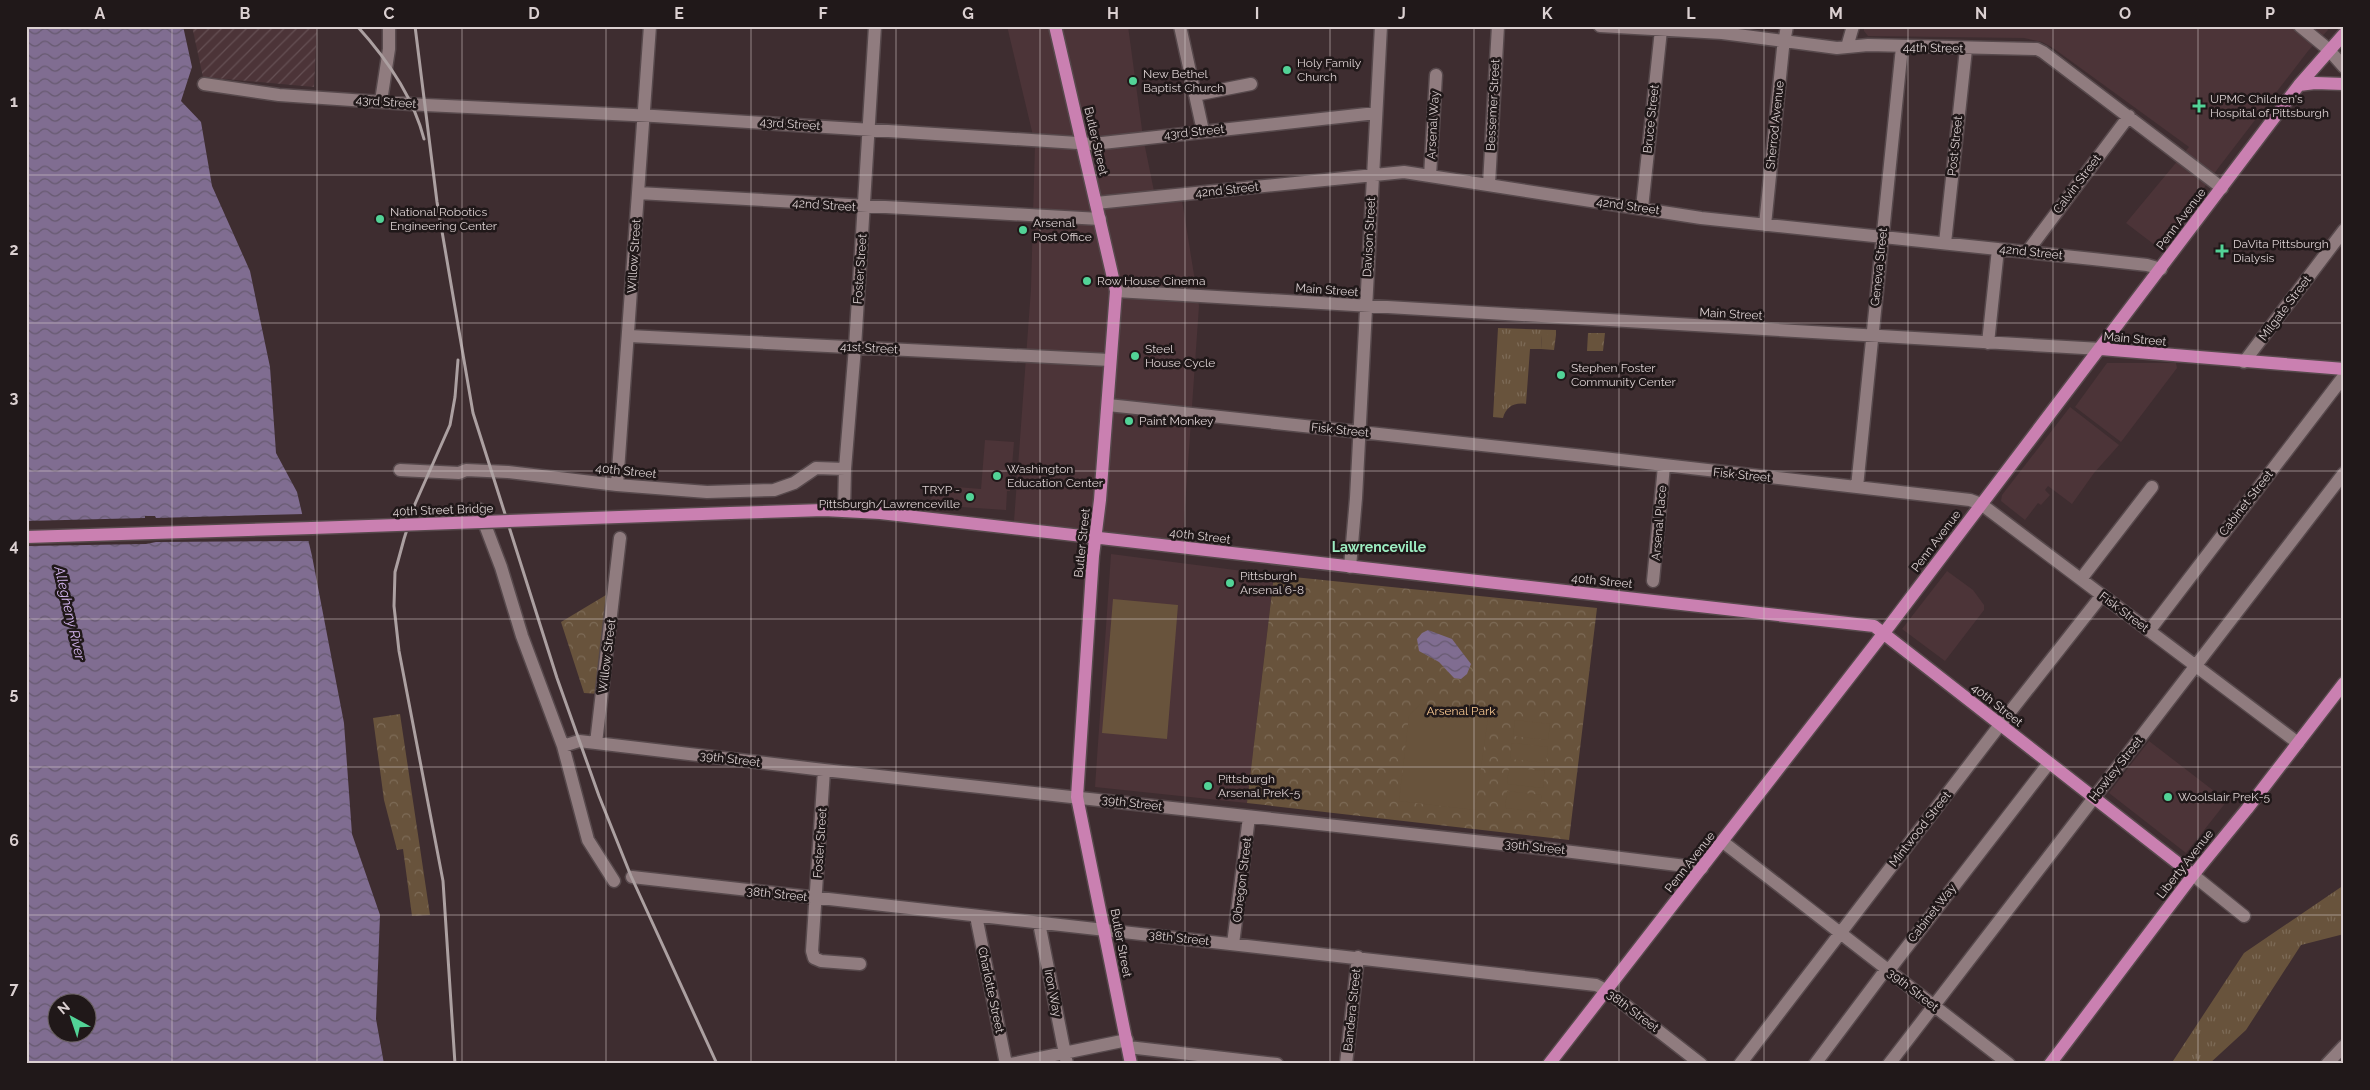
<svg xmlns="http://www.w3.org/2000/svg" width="2370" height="1090" font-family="Raleway,sans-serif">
	<defs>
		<pattern id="industrial-furrows" width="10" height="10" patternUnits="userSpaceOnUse" patternTransform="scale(1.25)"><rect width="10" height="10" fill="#4c3438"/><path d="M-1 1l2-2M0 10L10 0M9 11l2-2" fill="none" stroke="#655054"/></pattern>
		<pattern id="grass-tufts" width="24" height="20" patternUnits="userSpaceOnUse" patternTransform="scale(1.25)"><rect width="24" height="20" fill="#68533c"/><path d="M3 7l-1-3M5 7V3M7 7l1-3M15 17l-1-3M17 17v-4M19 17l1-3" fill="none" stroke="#7d6b57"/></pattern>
		<pattern id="park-crowns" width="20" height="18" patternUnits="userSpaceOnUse" patternTransform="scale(1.25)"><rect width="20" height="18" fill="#68533c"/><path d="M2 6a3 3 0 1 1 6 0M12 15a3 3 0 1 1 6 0" fill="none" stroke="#7d6b57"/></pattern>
		<pattern id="water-waves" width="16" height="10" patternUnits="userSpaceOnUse" patternTransform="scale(1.25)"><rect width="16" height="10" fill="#806d91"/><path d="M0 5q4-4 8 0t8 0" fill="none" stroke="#675a70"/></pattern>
	</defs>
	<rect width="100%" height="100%" fill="#3e2d30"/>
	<path fill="#4c3438" d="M1007 26H1128L1143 137 1156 201 1182 200 1199 306 1182 550 1014 521 1031 289 1035 144Z
		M1864 26H2327L2328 30 2308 51 2219 167 2160 249 2126 223 2189 147 2053 48 2042 42 2024 38 1868 36 1864 31Z
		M2107 363H2176L2177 368 2121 442 2075 407Z
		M2070 407 2119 445 2094 473 2072 504 2048 486 2045 490 2050 495 2041 505 2038 503 2025 520 2001 501 2002 495Z
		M985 440 1014 442 1010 491H1007L1006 510 931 505 932 485 981 489Z
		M1111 554 1274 575 1247 803 1095 787Z
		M1947 571 1973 590 1984 605V610L1945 661 1902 629Z
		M2149 741 2227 801 2186 853 2109 793Z"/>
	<path fill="url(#industrial-furrows)" d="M192 26H317L314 87 203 77Z"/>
	<path fill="url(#grass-tufts)" d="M1498 328 1556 330V335H1542L1541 349H1530L1526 404C1514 402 1506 407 1503 418L1493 417Z
		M2344 885V934L2301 945 2246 1030 2209 1064H2171L2244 953Z"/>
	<path fill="url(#park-crowns)" d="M1588 333H1605L1603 351H1587Z
		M1542 334 1556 335 1554 350 1541 349Z
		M1274 575 1597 608 1569 840 1247 803Z
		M606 595 610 603 599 694 584 693 561 622Z
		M400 714 430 915 412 916 403 849 397 850 384 800 373 718Z"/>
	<path fill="#68533c" d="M1113 599 1178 605 1167 739 1102 733Z
		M1420 704 1489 711 1475 810 1399 801 1409 716Z
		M1515 720 1550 724 1548 740 1513 736Z
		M1512 743 1548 747 1546 763 1510 759Z
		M1509 767 1545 771 1543 788 1507 784Z
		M1507 791 1542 795 1540 812 1505 808Z"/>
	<path fill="url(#water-waves)" fill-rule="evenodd" d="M26 26H183L192 67 181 101 201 122 212 186 250 271 270 367 276 453 297 492 312 556 344 723 352 834 380 915 376 1019 384 1064H26ZM58 1002H88V1032H58Z
		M1428 630 1452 639 1471 664 1467 674 1461 679 1454 678 1439 662 1419 651 1417 639 1422 633Z"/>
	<path fill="#3e2d30" d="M305 514 311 541 156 542 146 544 26 546V521L145 518V516H155L156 518Z"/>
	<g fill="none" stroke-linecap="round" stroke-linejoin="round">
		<defs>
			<path id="minor" d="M1180 26 1203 131
				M1600 26 1722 33 1837 48 1868 45 2037 49 2043 52 2222 188
				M2300 26 2328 49 2344 67
				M1847 47 1853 26
				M204 84 279 95 425 105 654 116 1093 144 1376 113
				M1195 95 1251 84
				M381 101 389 49V26
				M1430 176 1436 75
				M1489 184 1498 26
				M638 193 1100 219
				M1096 203 1404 172 1701 218 2093 259 2147 265 2161 269
				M1642 208 1661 30
				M1765 225 1783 48 1787 26
				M1945 243 1966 49
				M2027 252 2129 116
				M1116 291 2101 349
				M629 336 1110 360
				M1988 343 1998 249
				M2244 362 2344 230
				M1108 405 1603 458 1970 500 1981 504 2298 743
				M400 470 459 473 466 470 508 472 617 485 707 492 774 490 794 483 816 468 845 469
				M617 485 650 26
				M1857 487 1902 47
				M479 509 501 567 522 636 563 746 588 840 614 881
				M844 511 845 469 855 347 875 26
				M1350 567 1356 498 1381 26
				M2081 579 2152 487
				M1653 581 1664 466
				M2149 631 2344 376
				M596 743 620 538
				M563 746 579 741 824 770 1548 849 1702 868
				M824 770 812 951 814 958 821 961 860 964
				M1723 842 2009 1064
				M2193 875 2244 916
				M632 877 1596 985 1606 990 1701 1064
				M976 916 1006 1064
				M1039 923 1067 1064
				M1233 944 1249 817
				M1128 1047 1277 1064
				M1011 1064 1127 1040
				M1346 1064 1358 957
				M1740 1064 2006 717 2102 595
				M1815 1064 1881 976 1893 965 2049 763
				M1889 1064 2344 473
				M2327 1064 2344 1046"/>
			<path id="major" d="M1055 26 1116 291 1100 500 1093 556 1077 797 1131 1064
				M2299 85 2315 83 2344 84
				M2101 349 2344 369
				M730 513 824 510 880 513 1874 626 2193 875
				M26 537 312 528
				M1549 1064 1890 625 2299 85 2344 34
				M2050 1064 2193 875 2247 809 2344 683"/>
		</defs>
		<use href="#minor" stroke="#57494c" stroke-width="15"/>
		<use href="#major" stroke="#57494c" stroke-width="15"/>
		<use href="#minor" stroke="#907c7f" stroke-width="12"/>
		<use href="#major" stroke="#ca80b1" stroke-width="12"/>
		<path stroke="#aca0a1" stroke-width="3" d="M357 26C387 59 413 96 424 139
			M415 26 437 202 473 413 557 678 599 796 631 876 717 1064
			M455 1064 443 881 399 651 394 606 395 572 404 539 415 504 450 425 455 397 458 360"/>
		<defs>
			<path id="major-bridge" d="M312 528 730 513"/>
		</defs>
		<use href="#major-bridge" stroke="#57494c" stroke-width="15" stroke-linecap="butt"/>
		<use href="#major-bridge" stroke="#ca80b1" stroke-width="12"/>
	</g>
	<path fill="none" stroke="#dbd0d1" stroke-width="1" stroke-opacity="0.55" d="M172 26V1064M317 26V1064M462 26V1064M606 26V1064M751 26V1064M896 26V1064M1040 26V1064M1185 26V1064M1330 26V1064M1474 26V1064M1619 26V1064M1764 26V1064M1908 26V1064M2053 26V1064M2198 26V1064M26 175H2344M26 323H2344M26 471H2344M26 619H2344M26 767H2344M26 915H2344"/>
	<g fill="#52d397" stroke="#201819" stroke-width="2">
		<circle cx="1287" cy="70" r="5"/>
		<circle cx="1133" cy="81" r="5"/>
		<path d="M2196.5 98.5h5v5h5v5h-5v5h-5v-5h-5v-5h5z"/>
		<circle cx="380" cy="219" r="5"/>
		<circle cx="1023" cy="230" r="5"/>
		<path d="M2219.5 243.5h5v5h5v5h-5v5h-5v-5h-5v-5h5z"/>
		<circle cx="1087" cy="281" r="5"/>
		<circle cx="1135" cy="356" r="5"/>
		<circle cx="1561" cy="375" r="5"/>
		<circle cx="1129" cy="421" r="5"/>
		<circle cx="997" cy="476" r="5"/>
		<circle cx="970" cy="497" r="5"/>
		<circle cx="1230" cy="583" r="5"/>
		<circle cx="1208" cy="786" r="5"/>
		<circle cx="2168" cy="797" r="5"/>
	</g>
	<g text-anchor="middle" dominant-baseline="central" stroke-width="5" stroke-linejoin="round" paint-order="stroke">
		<g font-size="12" fill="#dbd0d1" stroke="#201819">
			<text transform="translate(1933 48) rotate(1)">44th Street</text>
			<text transform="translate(386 102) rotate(4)">43rd Street</text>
			<text transform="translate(1493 105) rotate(-87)">Bessemer Street</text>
			<text transform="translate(1651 119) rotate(-84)">Bruce Street</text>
			<text transform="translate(790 124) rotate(4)">43rd Street</text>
			<text transform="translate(1433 125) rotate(-87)">Arsenal Way</text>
			<text transform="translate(1775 125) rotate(-84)">Sherrod Avenue</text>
			<text transform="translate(1194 132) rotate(-6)">43rd Street</text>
			<text transform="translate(1096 141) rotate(77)">Butler Street</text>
			<text transform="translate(1955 146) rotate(-84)">Post Street</text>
			<text transform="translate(2077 184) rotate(-53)">Calvin Street</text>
			<text transform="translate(1227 190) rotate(-6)">42nd Street</text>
			<text transform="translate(824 205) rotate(4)">42nd Street</text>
			<text transform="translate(1628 206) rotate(8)">42nd Street</text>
			<text transform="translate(2181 219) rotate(-53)">Penn Avenue</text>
			<text transform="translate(1369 237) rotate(-87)">Davison Street</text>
			<text transform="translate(2031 252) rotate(6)">42nd Street</text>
			<text transform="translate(634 256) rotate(-86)">Willow Street</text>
			<text transform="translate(1879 267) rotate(-84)">Geneva Street</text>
			<text transform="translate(860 269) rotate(-86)">Foster Street</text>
			<text transform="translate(1327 290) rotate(4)">Main Street</text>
			<text transform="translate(2285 308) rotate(-53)">Milgate Street</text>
			<text transform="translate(1731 314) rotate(3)">Main Street</text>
			<text transform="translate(2135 339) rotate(5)">Main Street</text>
			<text transform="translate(869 348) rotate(3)">41st Street</text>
			<text transform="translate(1340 430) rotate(6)">Fisk Street</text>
			<text transform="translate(626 471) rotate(6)">40th Street</text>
			<text transform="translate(1742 475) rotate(6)">Fisk Street</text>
			<text transform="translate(2246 503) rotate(-52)">Cabinet Street</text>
			<text transform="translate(443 510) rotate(-2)">40th Street Bridge</text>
			<text transform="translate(1659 523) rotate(-85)">Arsenal Place</text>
			<text transform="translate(1200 536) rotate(7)">40th Street</text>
			<text transform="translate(1936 541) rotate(-53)">Penn Avenue</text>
			<text transform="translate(1082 543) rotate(-84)">Butler Street</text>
			<text transform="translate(1602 581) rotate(6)">40th Street</text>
			<text transform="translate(2124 612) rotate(37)">Fisk Street</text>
			<text transform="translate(607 656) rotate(-83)">Willow Street</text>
			<text transform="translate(1997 705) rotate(38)">40th Street</text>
			<text transform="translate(730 759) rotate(7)">39th Street</text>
			<text transform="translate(2116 769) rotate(-52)">Howley Street</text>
			<text transform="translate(1132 803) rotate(7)">39th Street</text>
			<text transform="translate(1920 829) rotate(-52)">Mintwood Street</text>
			<text transform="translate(820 843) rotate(-86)">Foster Street</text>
			<text transform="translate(1535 847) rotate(6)">39th Street</text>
			<text transform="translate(1690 862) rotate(-52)">Penn Avenue</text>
			<text transform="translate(2185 864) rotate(-52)">Liberty Avenue</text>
			<text transform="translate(1242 880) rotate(-83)">Obregon Street</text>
			<text transform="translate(777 894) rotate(6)">38th Street</text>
			<text transform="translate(1932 913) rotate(-52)">Cabinet Way</text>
			<text transform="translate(1179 938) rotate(6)">38th Street</text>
			<text transform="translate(1121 943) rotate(79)">Butler Street</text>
			<text transform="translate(991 990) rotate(78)">Charlotte Street</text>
			<text transform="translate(1913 990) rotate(38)">39th Street</text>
			<text transform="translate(1053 993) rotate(79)">Iron Way</text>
			<text transform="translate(1352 1010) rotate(-84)">Bandera Street</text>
			<text transform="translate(1633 1011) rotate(37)">38th Street</text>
		</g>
		<g font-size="12" fill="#dbd0d1" stroke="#201819" text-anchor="start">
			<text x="1297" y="63">Holy Family<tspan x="1297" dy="14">Church</tspan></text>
			<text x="1143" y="74">New Bethel<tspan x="1143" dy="14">Baptist Church</tspan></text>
			<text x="2210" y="99">UPMC Children's<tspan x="2210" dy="14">Hospital of Pittsburgh</tspan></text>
			<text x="390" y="212">National Robotics<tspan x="390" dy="14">Engineering Center</tspan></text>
			<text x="1033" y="223">Arsenal<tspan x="1033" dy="14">Post Office</tspan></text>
			<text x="2233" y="244">DaVita Pittsburgh<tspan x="2233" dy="14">Dialysis</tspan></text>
			<text x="1097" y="281">Row House Cinema</text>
			<text x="1145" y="349">Steel<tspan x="1145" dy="14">House Cycle</tspan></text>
			<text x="1571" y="368">Stephen Foster<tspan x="1571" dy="14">Community Center</tspan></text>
			<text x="1139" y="421">Paint Monkey</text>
			<text x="1007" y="469">Washington<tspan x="1007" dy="14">Education Center</tspan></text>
			<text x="960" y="490" text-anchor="end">TRYP -<tspan x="960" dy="14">Pittsburgh/Lawrenceville</tspan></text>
			<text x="1240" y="576">Pittsburgh<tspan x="1240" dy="14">Arsenal 6-8</tspan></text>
			<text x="1218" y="779">Pittsburgh<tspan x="1218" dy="14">Arsenal PreK-5</tspan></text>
			<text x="2178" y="797">Woolslair PreK-5</text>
		</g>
		<g font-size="12" fill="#f6c690" stroke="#201819">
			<text x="1461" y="711">Arsenal Park</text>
		</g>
		<g font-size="14" font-weight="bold" fill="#9deec2" stroke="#201819">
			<text x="1379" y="547">Lawrenceville</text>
		</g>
		<g font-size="14" font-style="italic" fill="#dabbf7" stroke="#201819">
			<text transform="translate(70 613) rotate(77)">Allegheny River</text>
		</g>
	</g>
	<rect width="2370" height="1090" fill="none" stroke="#201819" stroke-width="55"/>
	<g transform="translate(72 1018) rotate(320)"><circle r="24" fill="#201819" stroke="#6b6263"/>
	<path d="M0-4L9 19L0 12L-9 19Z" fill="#52d397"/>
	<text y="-8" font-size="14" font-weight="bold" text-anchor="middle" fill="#dbd0d1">N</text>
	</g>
	<rect x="28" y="28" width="2314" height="1034" fill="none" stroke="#dbd0d1" stroke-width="2"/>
	<g font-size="16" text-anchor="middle" font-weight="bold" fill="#dbd0d1">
		<text x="100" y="19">A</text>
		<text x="245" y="19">B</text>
		<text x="389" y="19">C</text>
		<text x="534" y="19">D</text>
		<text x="679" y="19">E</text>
		<text x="823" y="19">F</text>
		<text x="968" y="19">G</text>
		<text x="1113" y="19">H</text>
		<text x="1257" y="19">I</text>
		<text x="1402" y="19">J</text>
		<text x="1547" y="19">K</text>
		<text x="1691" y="19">L</text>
		<text x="1836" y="19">M</text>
		<text x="1981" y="19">N</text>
		<text x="2125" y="19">O</text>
		<text x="2270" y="19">P</text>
		<text x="14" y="107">1</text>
		<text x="14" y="255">2</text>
		<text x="14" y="403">3</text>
		<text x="14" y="551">4</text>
		<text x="14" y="699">5</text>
		<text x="14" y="846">6</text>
		<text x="14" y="994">7</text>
	</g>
</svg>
